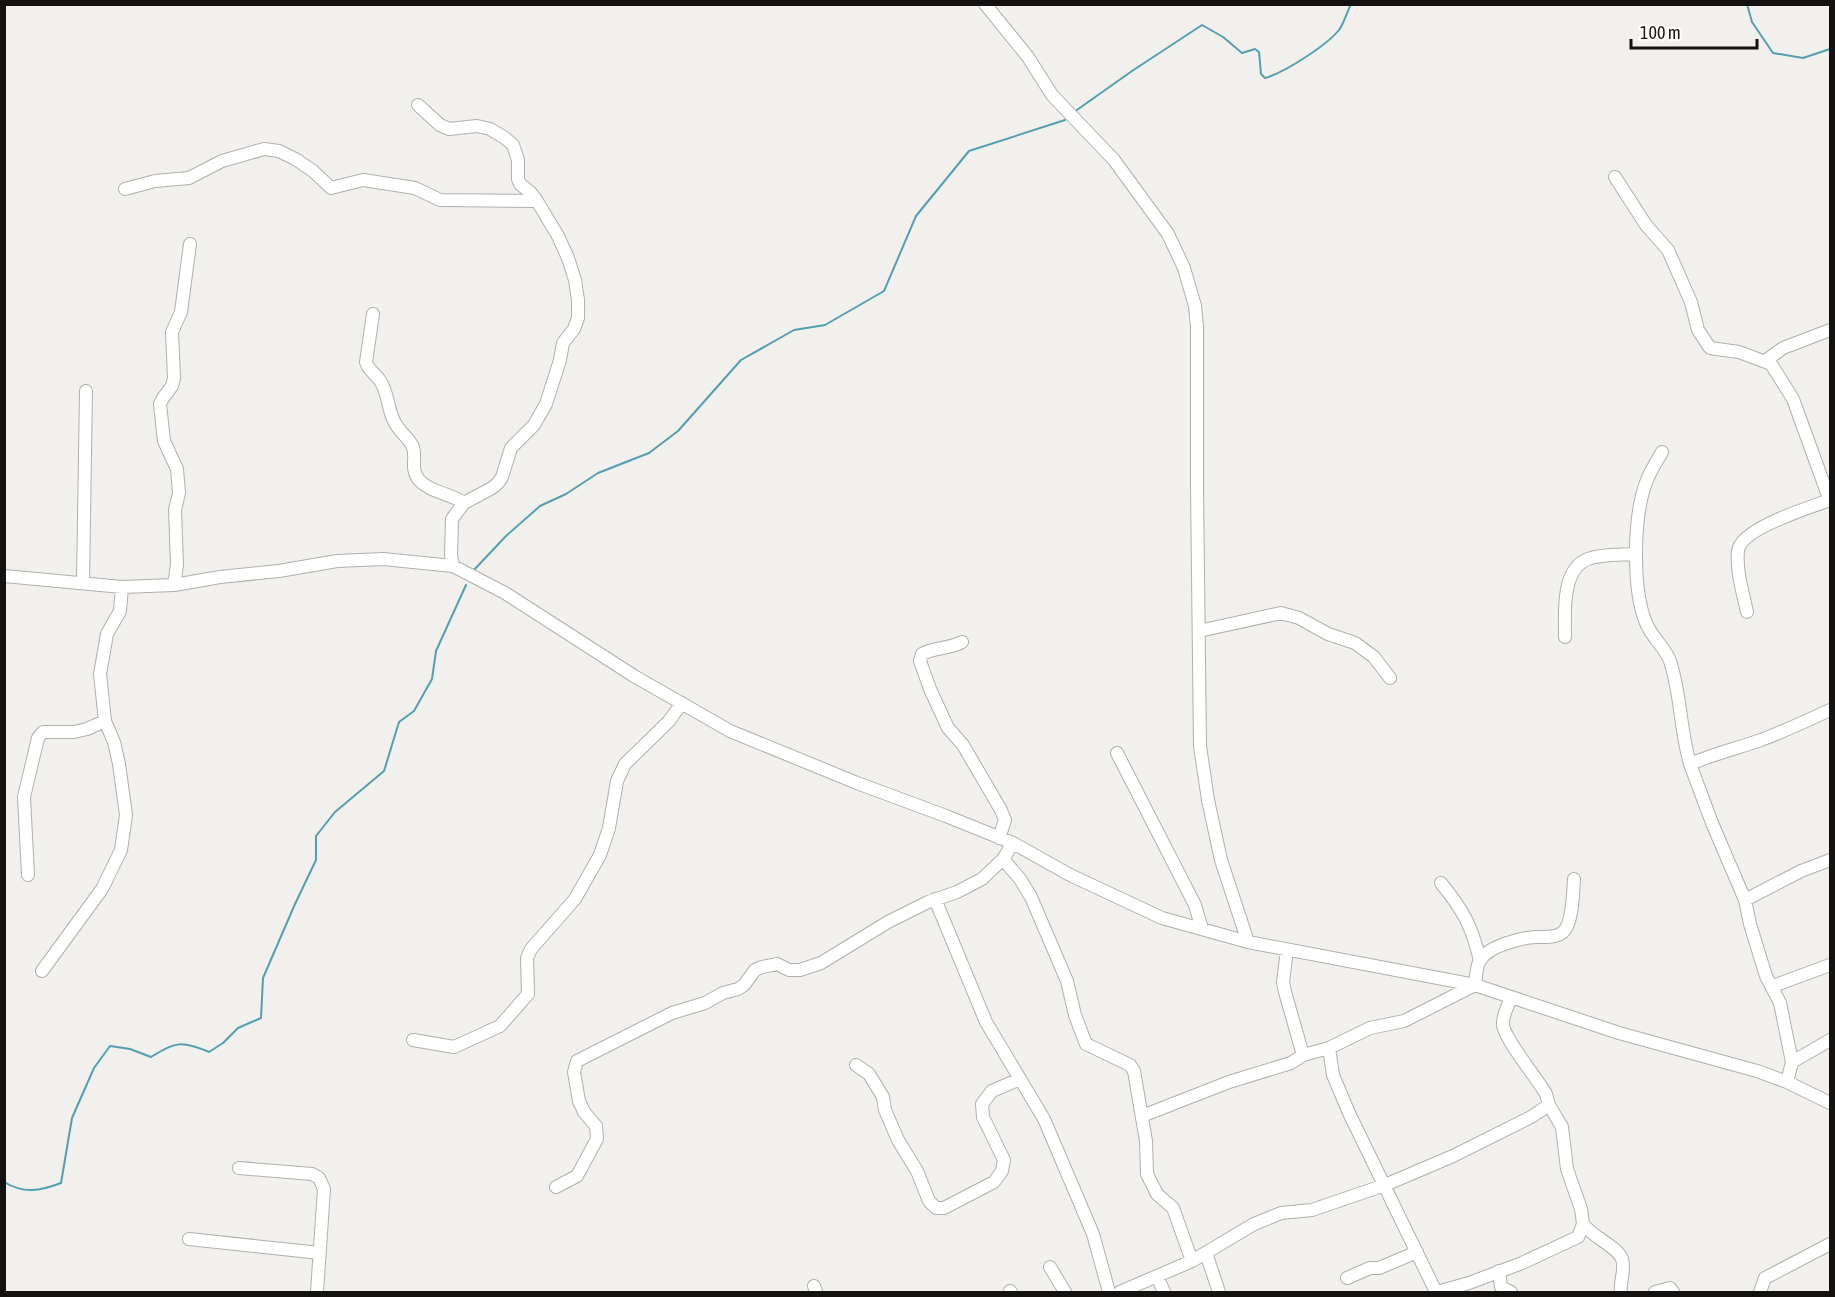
<svg xmlns="http://www.w3.org/2000/svg" width="1835" height="1297" font-family="'Asap Condensed',sans-serif">
	<rect width="100%" height="100%" fill="#f2f0ec"/>
	<g fill="none" stroke-linecap="round" stroke-linejoin="round">
		<path stroke="#559db1" stroke-width="2" d="M1747 4 1752 22 1773 53 1803 58 1830 49
			M1074 112 1132 71 1202 25 1223 37 1242 53 1255 49 1259 52 1261 74 1265 78C1284 73 1327 45 1339 30 1344 23 1347 12 1351 4
			M473 571 506 536 540 506 566 494 598 473 649 453 678 431 741 360 794 330 825 325 884 291 916 216 969 151 1065 120
			M4 1182C24 1194 40 1191 61 1183L72 1118 94 1068 110 1046 130 1049 151 1057C176 1042 181 1040 209 1052L223 1043 238 1028 261 1018 263 978 295 904 316 860V836L335 812 384 771 399 722 414 711 432 679 436 651 466 585"/>
		<defs>
			<path id="minor" d="M985 4 1028 57 1052 95 1114 160 1168 234 1184 268 1195 306 1197 327V487L1200 746 1208 800 1221 860 1248 942
				M418 105 440 125 449 129 477 126 490 129 505 138 513 145 518 160V179L520 184 531 193 537 201 558 236 568 258 575 280 578 300V318L574 329 563 343 560 360 546 404 534 425 511 448 502 477 498 483 492 488 464 503 452 519 451 555 453 566
				M1615 177 1646 225 1668 250 1691 302 1698 330 1710 348 1739 352 1771 364 1793 399 1830 501
				M125 189 155 181 189 178 222 161 264 149 279 151 297 160 313 171 331 188 363 180 415 188 440 200 537 201
				M373 314 366 362C368 371 378 375 382 384 388 395 388 408 393 419 398 431 406 435 412 445 418 457 409 467 419 480 431 493 450 493 464 503
				M1765 361 1783 348 1830 330
				M1662 452C1657 461 1651 470 1647 480 1633 514 1632 589 1646 623 1652 638 1665 647 1670 661 1681 694 1680 730 1690 764
				M4 576 122 587 174 585 220 577 279 571 337 561 383 559 453 566 505 593 634 676 730 731 857 783 946 816 1013 843 1070 875 1162 918 1248 942 1475 985 1619 1033 1757 1071 1787 1082 1830 1103
				M83 582 86 391
				M174 585 177 565 175 510 179 493 177 469 164 441 160 404 163 398 172 386 174 378 172 332 181 312 190 244
				M1747 612C1743 593 1736 571 1738 551 1740 529 1810 507 1830 500
				M1199 631 1281 613 1299 618 1328 634 1355 643 1374 657 1390 678
				M1565 637C1565 614 1561 569 1588 559 1601 554 1620 555 1635 554
				M962 642C949 649 935 647 922 654L920 661 930 689 948 728 963 745 1001 810 1005 820 999 838
				M1117 753 1195 905 1202 929
				M1003 859 1020 879 1031 897 1067 981 1075 1015 1086 1044 1130 1065 1134 1071 1146 1141 1147 1174 1157 1194 1173 1208 1192 1261
				M28 875 24 797 38 738 43 732H74L87 729 105 721
				M1441 883C1463 910 1472 926 1480 961
				M935 899 986 1022 1044 1119 1093 1234 1109 1292
				M1745 900 1801 871 1830 860
				M42 971 102 889 121 850 126 815 119 764 114 742 105 721 100 674 107 634 120 611 122 587
				M1773 986 1830 965
				M413 1040 454 1047 500 1026 528 994 527 958 531 949 575 899 600 855 609 828 617 781 625 764 669 721 682 703
				M1329 1048 1333 1075 1349 1113 1436 1292
				M1303 1055 1329 1048 1370 1028 1404 1021 1475 985C1476 978 1476 969 1479 962 1487 946 1520 938 1536 937 1544 937 1557 938 1563 932 1573 924 1573 891 1574 879
				M1792 1062 1830 1040
				M856 1065 869 1074 883 1097 885 1110 898 1140 917 1171 929 1201 936 1208H944L994 1182 1002 1171 1004 1160 983 1117 982 1104 992 1091 1020 1079
				M1787 1082 1792 1062 1780 1003 1766 976 1750 924 1745 900 1712 823 1690 764C1714 754 1738 748 1761 740 1785 731 1808 720 1830 710
				M1142 1116 1229 1082 1291 1063 1303 1055 1285 992 1283 982 1287 950
				M239 1168 312 1174 319 1178 324 1189 317 1292
				M556 1187 577 1176 597 1139 596 1126 584 1112 579 1101 574 1072 577 1061 672 1013 705 1003 723 993 738 989 744 985 755 970 762 967 777 964 789 970H800L821 963 888 922 928 902 957 892 982 879 1003 859 1013 843
				M1583 1224C1592 1237 1617 1246 1622 1259 1626 1270 1619 1282 1621 1292
				M189 1239 320 1253
				M1206 1253 1219 1292
				M1050 1267 1065 1292
				M1499 1271 1501 1287 1511 1292
				M1157 1276 1164 1292
				M1347 1278 1370 1268H1379L1417 1252
				M814 1286 816 1292
				M1010 1291 1011 1292
				M1120 1292 1192 1261 1254 1224 1281 1213 1312 1210 1385 1185 1453 1156 1531 1117 1549 1105 1546 1094C1537 1078 1505 1040 1503 1025 1502 1016 1508 1006 1511 998
				M1437 1292 1469 1283 1522 1263 1578 1237 1583 1224 1581 1209 1567 1169 1562 1127 1549 1105
				M1655 1292 1670 1288 1673 1292
				M1760 1292 1765 1278 1830 1244"/>
		</defs>
		<use href="#minor" stroke="#b0afab" stroke-width="14"/>
		<use href="#minor" stroke="#fff" stroke-width="12"/>
	</g>
	<rect width="1835" height="1297" fill="none" stroke="#131211" stroke-width="12"/>
	<path d="M1631 39v9h126v-9" fill="none" stroke="#131211" stroke-width="3"/>
	<text x="1640" y="39" font-size="18" fill="#131211" stroke="#fffdf9" stroke-width="4.5" paint-order="stroke">100 m</text>
</svg>
